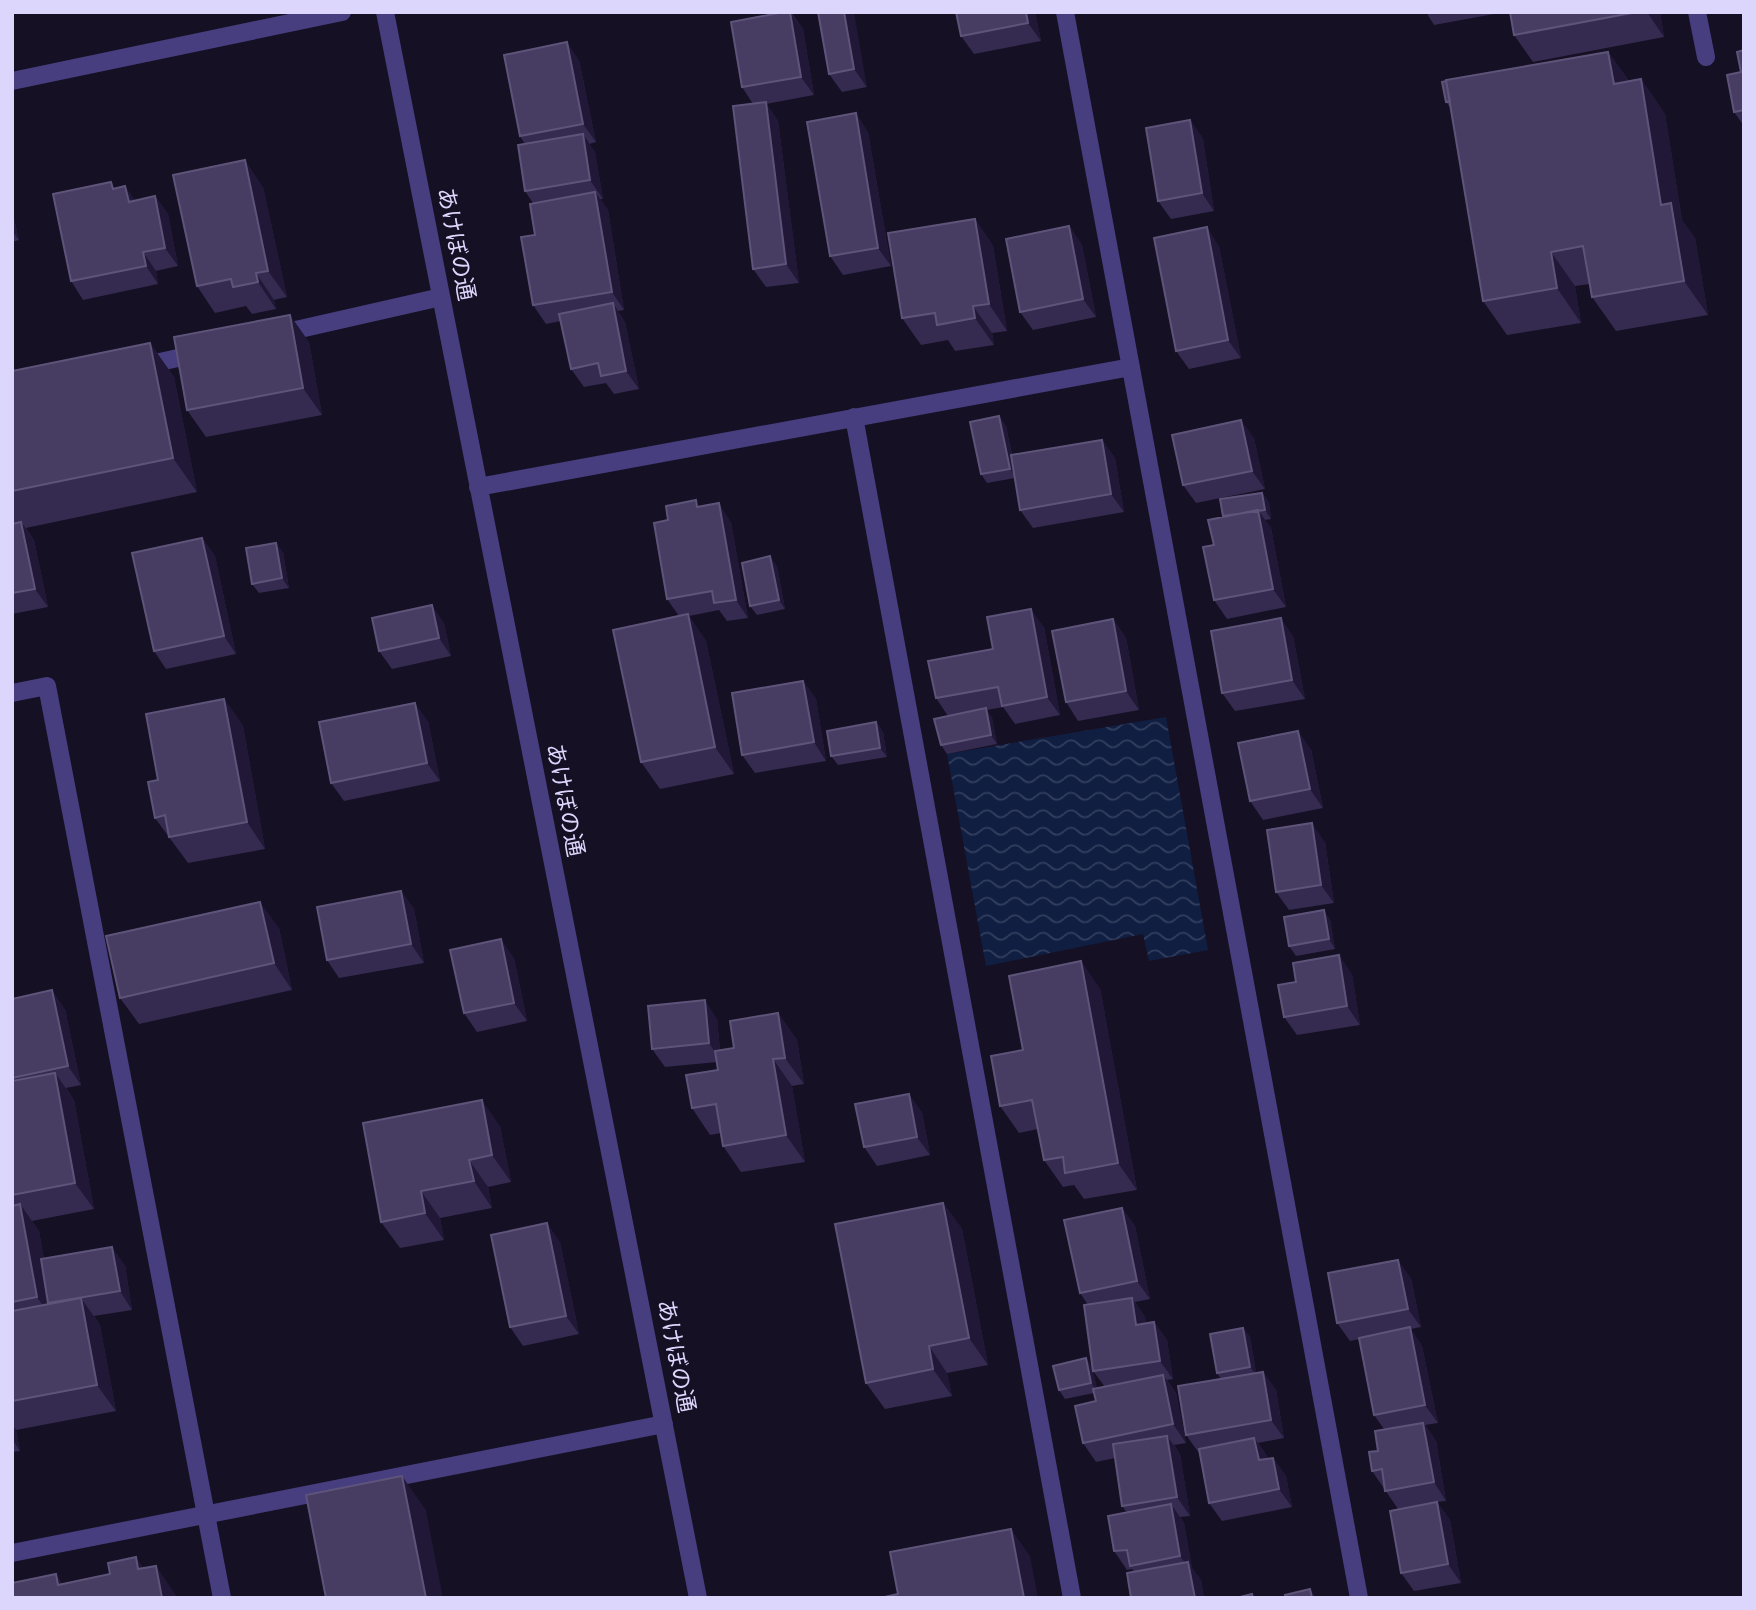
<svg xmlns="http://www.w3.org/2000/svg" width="1756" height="1610" font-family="'Source Sans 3','Noto Sans JP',sans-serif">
	<defs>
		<pattern id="water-waves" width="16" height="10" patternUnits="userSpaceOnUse" patternTransform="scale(1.75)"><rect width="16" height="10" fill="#101e42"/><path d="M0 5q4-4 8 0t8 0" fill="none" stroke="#323e5e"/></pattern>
	</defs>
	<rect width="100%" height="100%" fill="#151023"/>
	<path fill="url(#water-waves)" d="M1166 717 1208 950 1149 961 1143 934 986 966 947 754Z"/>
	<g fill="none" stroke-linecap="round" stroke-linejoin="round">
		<path stroke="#463e7e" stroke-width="18" d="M385 12 698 1598
			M1065 12 1359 1598
			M1697 12 1706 57
			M12 81 342 12
			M278 334 441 297
			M142 366 200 353
			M854 417 1072 1598
			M478 487 1131 367
			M12 693 47 686 222 1598
			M12 1553 664 1424"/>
	</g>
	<path fill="#352a4f" d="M784 12H791L803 29 814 95 766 104 778 121 799 283 766 287 753 269V104L742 87Z
		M818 12 867 87 842 92 829 74Z
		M956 12H1035L1041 41 974 54 961 36Z
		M1426 12H1505L1434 25Z
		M1510 12H1660L1664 37 1533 62 1514 35Z
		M1744 50V126L1734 112Z
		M1608 52 1629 81 1641 79 1665 114 1682 220 1695 238 1708 315 1616 331 1592 297 1590 284 1575 286 1581 323 1507 335 1483 301 1451 109 1446 102Z
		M579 60 596 142 589 144 595 152 603 199H600L608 210 624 310 618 311 625 322 639 389 614 394 606 383 584 387 571 369 561 321 546 324 533 305 535 235 533 203 525 191V144L520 136Z
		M1190 120 1203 139 1214 211 1171 219 1158 201Z
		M868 132 891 266 843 275 830 256Z
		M263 187 287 297 274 300 276 309 252 314 246 306 215 313 197 286Z
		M115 188 135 200 155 196 168 214 178 266 156 271 158 284 83 300 71 281Z
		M12 211 19 240 12 242Z
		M975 219 993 246 1007 331 992 333 994 345 955 351 948 340 921 345 902 318Z
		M1069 226 1082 245 1096 317 1033 330 1020 312Z
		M1219 246 1241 358 1189 369 1176 351Z
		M309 342 322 415 206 437 187 410Z
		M150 343 174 377 197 492 26 528 34 540 48 607 12 614V371Z
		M999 416 1006 426 1012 455 1102 440 1115 458 1124 512 1033 528 1020 510 1015 478 987 483 981 474Z
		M1254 438 1265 489 1196 503 1183 485Z
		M1262 493 1269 502 1271 519 1265 520 1271 528 1286 607 1227 619 1214 600V545L1223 517Z
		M700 507 731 522 748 618 727 621 719 610 689 616 706 641 734 774 660 789 641 762 679 616 667 599 668 520Z
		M202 538 215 556 236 654 166 669 154 651Z
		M283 552 289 588 259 593 252 584Z
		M777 566 785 609 757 615 750 606Z
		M1113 619 1126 638 1139 710 1078 721 1066 702Z
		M444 623 451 656 392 669 379 651Z
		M1044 627 1060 715 1015 724 1003 707 987 710 992 718 997 744 947 754 941 745 948 716 936 698 993 649Z
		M1293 636 1305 699 1235 711 1222 693Z
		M803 681 816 699 826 761 755 773 742 755Z
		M224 699 243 726 265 849 188 863 155 818 158 780Z
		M428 721 440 781 344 801 331 783Z
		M876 722 883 732 887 757 838 765 831 756Z
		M1311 749 1323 808 1263 820 1250 801Z
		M1325 842 1334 903 1289 910 1276 892Z
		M401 891 414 909 424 963 339 978 327 960Z
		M1330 919 1335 949 1296 956 1289 946Z
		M279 928 292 990 139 1024 120 998Z
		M514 958 527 1021 477 1032 464 1013Z
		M1352 974 1360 1025 1297 1035 1284 1017Z
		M1100 988 1137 1190 1084 1199 1074 1185 1063 1187 1044 1160 1038 1129 1019 1133 1000 1106 1023 1050Z
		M12 999 65 1009 81 1085 66 1088 74 1100 94 1209 32 1221 39 1231 44 1259 125 1265 132 1310 94 1316 100 1325 116 1411 16 1430 20 1451 12 1452Z
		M778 1013 797 1040 804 1084 792 1086 805 1162 741 1172 723 1146 721 1133 710 1135 692 1108 718 1070 717 1062 665 1067 652 1049 717 1019 720 1050 734 1048Z
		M922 1112 930 1155 877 1166 864 1147Z
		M500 1126 511 1182 488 1187 492 1208 440 1218 444 1240 400 1248 381 1222Z
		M943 1203 962 1229 988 1365 947 1373 952 1396 885 1409 866 1383Z
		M1122 1208 1135 1226 1150 1299 1135 1302 1145 1317 1146 1324 1154 1322 1167 1340 1173 1379 1167 1380 1176 1393 1186 1443 1174 1445 1180 1454 1190 1516 1180 1517 1184 1523 1192 1568 1201 1580 1204 1598H1131L1134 1572 1132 1569 1127 1570 1114 1551 1127 1513 1122 1506 1115 1458 1096 1462 1083 1443 1096 1401 1094 1393 1065 1399 1059 1390 1086 1358 1092 1367 1097 1389 1105 1387 1093 1371 1088 1305 1080 1293Z
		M560 1242 579 1334 523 1346 510 1327Z
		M1411 1278 1421 1327 1411 1329 1422 1346 1438 1423 1425 1425 1436 1441 1446 1501 1437 1502 1450 1520 1461 1583 1414 1591 1401 1573 1398 1509 1372 1471 1384 1429 1374 1415 1360 1339 1350 1341 1337 1323Z
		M1243 1328 1250 1337 1256 1373 1263 1372 1276 1390 1284 1438 1258 1443 1267 1456 1268 1459 1273 1458 1286 1476 1292 1507 1222 1521 1209 1503 1199 1453 1186 1435 1221 1379 1217 1373Z"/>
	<path fill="#201836" d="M790 12 803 29 814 95 801 77Z
		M844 12H854L867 87 854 69Z
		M1026 12H1035L1041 41 1028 23Z
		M1647 12H1660L1664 37Z
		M567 42 579 60 596 142 583 124Z
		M1608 52 1633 87 1614 84Z
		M1641 79 1665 114 1682 220 1695 238 1708 315 1684 281 1661 205Z
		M766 102 778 121 799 283 786 264Z
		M856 113 868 132 891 266 878 248Z
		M1190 120 1203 139 1214 211 1202 193Z
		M583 134 595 152 603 199 590 180Z
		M245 160 263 187 287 297 268 271Z
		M125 186 138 204 129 202Z
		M595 192 608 210 624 310 612 292Z
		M155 196 168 214 178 266 165 248Z
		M12 211 19 240 12 231Z
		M975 219 993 246 1007 331 989 304Z
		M1069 226 1082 245 1096 317 1083 299Z
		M1207 227 1219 246 1241 358 1228 340Z
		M143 252 156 271 158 284 146 266Z
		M1551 252 1575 286 1581 323 1557 288Z
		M256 273 274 300 276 309 258 282Z
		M613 303 625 322 639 389 626 371Z
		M973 306 992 333 994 345 975 318Z
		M290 315 309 342 322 415 303 388Z
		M150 343 174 377 197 492 173 458Z
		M999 416 1006 426 1016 478 1010 469Z
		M1241 420 1254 438 1265 489 1252 471Z
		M1102 440 1115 458 1124 512 1111 494Z
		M1262 493 1269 502 1271 519 1265 510Z
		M719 503 731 522 748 618 736 600Z
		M1258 510 1271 528 1286 607 1273 589Z
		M21 522 34 540 48 607 35 589Z
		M202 538 215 556 236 654 224 636Z
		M276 543 283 552 289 588 282 578Z
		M770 556 777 566 785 609 779 600Z
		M432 605 444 623 451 656 439 638Z
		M1031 609 1044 627 1060 715 1047 697Z
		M688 614 706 641 734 774 715 747Z
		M1281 618 1293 636 1305 699 1292 680Z
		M1113 619 1126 638 1139 710 1126 691Z
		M803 681 816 699 826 761 814 742Z
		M224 699 243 726 265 849 247 822Z
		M415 703 428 721 440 781 427 763Z
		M986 708 992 718 997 744 991 735Z
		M876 722 883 732 887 757 880 748Z
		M1298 731 1311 749 1323 808 1310 789Z
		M1312 823 1325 842 1334 903 1321 885Z
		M401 891 414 909 424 963 411 944Z
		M260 902 279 928 292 990 274 963Z
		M1324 910 1330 919 1335 949 1329 939Z
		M501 939 514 958 527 1021 514 1003Z
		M1339 955 1352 974 1360 1025 1347 1006Z
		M1081 961 1100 988 1137 1190 1118 1163Z
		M52 990 65 1009 81 1085 68 1066Z
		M705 1000 717 1019 721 1061 709 1043Z
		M778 1013 797 1040 804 1084 785 1058Z
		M773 1059 792 1086 805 1162 786 1135Z
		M55 1073 74 1100 94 1209 75 1183Z
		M909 1094 922 1112 930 1155 917 1137Z
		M482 1100 500 1126 511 1182 492 1155Z
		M469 1160 488 1187 492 1208 474 1181Z
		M421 1191 440 1218 444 1240 425 1213Z
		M943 1203 962 1229 988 1365 969 1338Z
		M20 1204 39 1231 55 1324 37 1297Z
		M1122 1208 1135 1226 1150 1299 1137 1281Z
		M547 1223 560 1242 579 1334 566 1316Z
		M112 1247 125 1265 132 1310 120 1291Z
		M1398 1260 1411 1278 1421 1327 1408 1309Z
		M81 1298 100 1325 116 1411 97 1385Z
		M1132 1298 1145 1317 1149 1343 1136 1325Z
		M1154 1322 1167 1340 1173 1379 1160 1361Z
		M1410 1327 1422 1346 1438 1423 1425 1405Z
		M1243 1328 1250 1337 1257 1376 1250 1367Z
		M929 1346 947 1373 952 1396 933 1369Z
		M1086 1358 1092 1367 1098 1392 1091 1383Z
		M1263 1372 1276 1390 1284 1438 1271 1420Z
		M1163 1375 1176 1393 1186 1443 1173 1424Z
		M1423 1423 1436 1441 1446 1501 1434 1482Z
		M12 1425 16 1430 20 1451 12 1439Z
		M1167 1436 1180 1454 1190 1516 1177 1497Z
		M1254 1438 1267 1456 1271 1479 1259 1460Z
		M1273 1458 1286 1476 1292 1507 1279 1489Z
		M402 1476 426 1510 443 1598H426Z
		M1437 1502 1450 1520 1461 1583 1448 1564Z
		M1171 1504 1184 1523 1192 1568 1201 1580 1204 1598H1195L1189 1569 1180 1556Z
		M1011 1529 1030 1556 1038 1598H1024Z
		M136 1557 160 1592 138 1569Z
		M156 1566 178 1598H162Z
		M56 1574 73 1598 58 1585Z
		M1310 1589 1317 1598H1312Z"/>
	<path fill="#473c62" stroke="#5e547a" stroke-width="2" d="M784 12H790L801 77 742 87 731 22Z
		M818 12H844L854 69 829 74Z
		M956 12H1026L1028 23 961 36Z
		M1510 12H1637L1514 35Z
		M567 42 583 124 520 136 504 55Z
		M1744 50V110L1734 112 1727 75 1741 72 1737 52Z
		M1608 52 1614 84 1641 79 1661 205 1671 203 1684 281 1592 297 1583 246 1551 252 1557 288 1483 301 1446 80Z
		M1446 81 1450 101 1446 102 1442 82Z
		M766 102 786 264 753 269 733 106Z
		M856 113 878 248 830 256 807 122Z
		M1190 120 1202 193 1158 201 1146 128Z
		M583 134 590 180 525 191 518 145Z
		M245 160 268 271 256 273 258 282 233 287 231 279 197 286 173 175Z
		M111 182 113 189 125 186 129 202 155 196 165 248 143 252 146 266 71 281 53 194Z
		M595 192 612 292 533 305 521 237 535 235 530 204Z
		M975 219 989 304 973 306 975 318 937 325 935 313 902 318 888 233Z
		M1069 226 1083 299 1020 312 1006 239Z
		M1207 227 1228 340 1176 351 1154 238Z
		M613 303 626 371 601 376 598 363 571 369 559 314Z
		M290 315 303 388 187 410 174 337Z
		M150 343 173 458 12 491V371Z
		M999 416 1010 469 981 474 970 422Z
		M1241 420 1252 471 1183 485 1172 435Z
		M1102 440 1111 494 1020 510 1011 455Z
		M1262 493 1265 510 1223 516 1220 499Z
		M696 500 697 507 719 503 736 600 714 603 712 591 667 599 654 523 668 520 666 506Z
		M1258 510 1273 589 1214 600 1203 547 1214 545 1208 520Z
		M21 522 35 589 12 593V524Z
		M202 538 224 636 154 651 132 553Z
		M276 543 282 578 252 584 246 548Z
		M770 556 779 600 750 606 742 563Z
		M432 605 439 638 379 651 372 618Z
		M1031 609 1047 697 1002 706 998 687 936 698 928 661 993 649 987 617Z
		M688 614 715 747 641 762 613 630Z
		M1281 618 1292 680 1222 693 1211 631Z
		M1113 619 1126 691 1066 702 1052 631Z
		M803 681 814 742 742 755 732 693Z
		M224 699 247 822 169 837 165 815 155 818 148 782 158 780 146 714Z
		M415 703 427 763 331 783 319 722Z
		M986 708 991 735 941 745 934 719Z
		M876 722 880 748 831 756 827 731Z
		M1298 731 1310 789 1250 801 1238 743Z
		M1312 823 1321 885 1276 892 1267 830Z
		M401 891 411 944 327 960 317 907Z
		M260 902 274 963 120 998 106 936Z
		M1324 910 1329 939 1289 946 1284 917Z
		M501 939 514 1003 464 1013 450 950Z
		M1339 955 1347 1006 1284 1017 1278 985 1296 982 1293 963Z
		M1081 961 1118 1163 1065 1173 1063 1157 1044 1160 1032 1100 1000 1106 991 1056 1023 1050 1009 976Z
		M52 990 68 1066 12 1078V999Z
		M705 1000 709 1043 652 1049 648 1006Z
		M778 1013 785 1058 773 1059 786 1135 723 1146 716 1104 692 1108 686 1075 718 1070 715 1051 734 1048 730 1021Z
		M55 1073 75 1183 12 1195V1081Z
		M909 1094 917 1137 864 1147 855 1104Z
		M482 1100 492 1155 469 1160 474 1181 421 1191 425 1213 381 1222 363 1123Z
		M943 1203 969 1338 929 1346 933 1369 866 1383 835 1224Z
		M20 1204 37 1297 12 1302V1206Z
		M1122 1208 1137 1281 1080 1293 1064 1220Z
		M547 1223 566 1316 510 1327 491 1235Z
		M112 1247 120 1291 48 1303 41 1259Z
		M1398 1260 1408 1309 1337 1323 1328 1273Z
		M81 1298 97 1385 12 1401V1311Z
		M1132 1298 1136 1325 1154 1322 1160 1361 1093 1371 1084 1305Z
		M1410 1327 1425 1405 1374 1415 1359 1338Z
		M1243 1328 1250 1367 1217 1373 1210 1334Z
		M1086 1358 1091 1383 1059 1390 1053 1366Z
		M1263 1372 1271 1420 1186 1435 1178 1386Z
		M1163 1375 1173 1424 1083 1443 1075 1406 1096 1401 1093 1389Z
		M1423 1423 1434 1482 1385 1491 1382 1469 1372 1471 1369 1452 1378 1451 1375 1431Z
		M1167 1436 1177 1497 1122 1506 1113 1444Z
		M1254 1438 1259 1460 1273 1458 1279 1489 1209 1503 1199 1449Z
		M402 1476 426 1598H326L306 1495Z
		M1437 1502 1448 1564 1401 1573 1390 1511Z
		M1171 1504 1180 1556 1130 1566 1127 1550 1114 1551 1108 1516Z
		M1011 1529 1024 1598H880L898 1594 890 1552Z
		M136 1557 138 1569 156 1566 162 1598H12V1583L56 1574 58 1585 110 1574 108 1563Z
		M1188 1562 1195 1598H1131L1127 1573Z
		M1310 1589 1312 1598H1286L1285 1595Z
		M1252 1594 1253 1598H1236Z"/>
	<g text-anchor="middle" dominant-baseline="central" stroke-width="5" stroke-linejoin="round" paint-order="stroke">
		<g font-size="23" fill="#dcd5fc" stroke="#151023">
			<text transform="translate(456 244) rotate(79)">あけぼの通</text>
			<text transform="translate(565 800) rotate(79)">あけぼの通</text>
			<text transform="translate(676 1356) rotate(79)">あけぼの通</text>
		</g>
	</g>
	<rect width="1756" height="1610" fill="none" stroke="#dcd5fc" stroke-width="28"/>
</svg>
